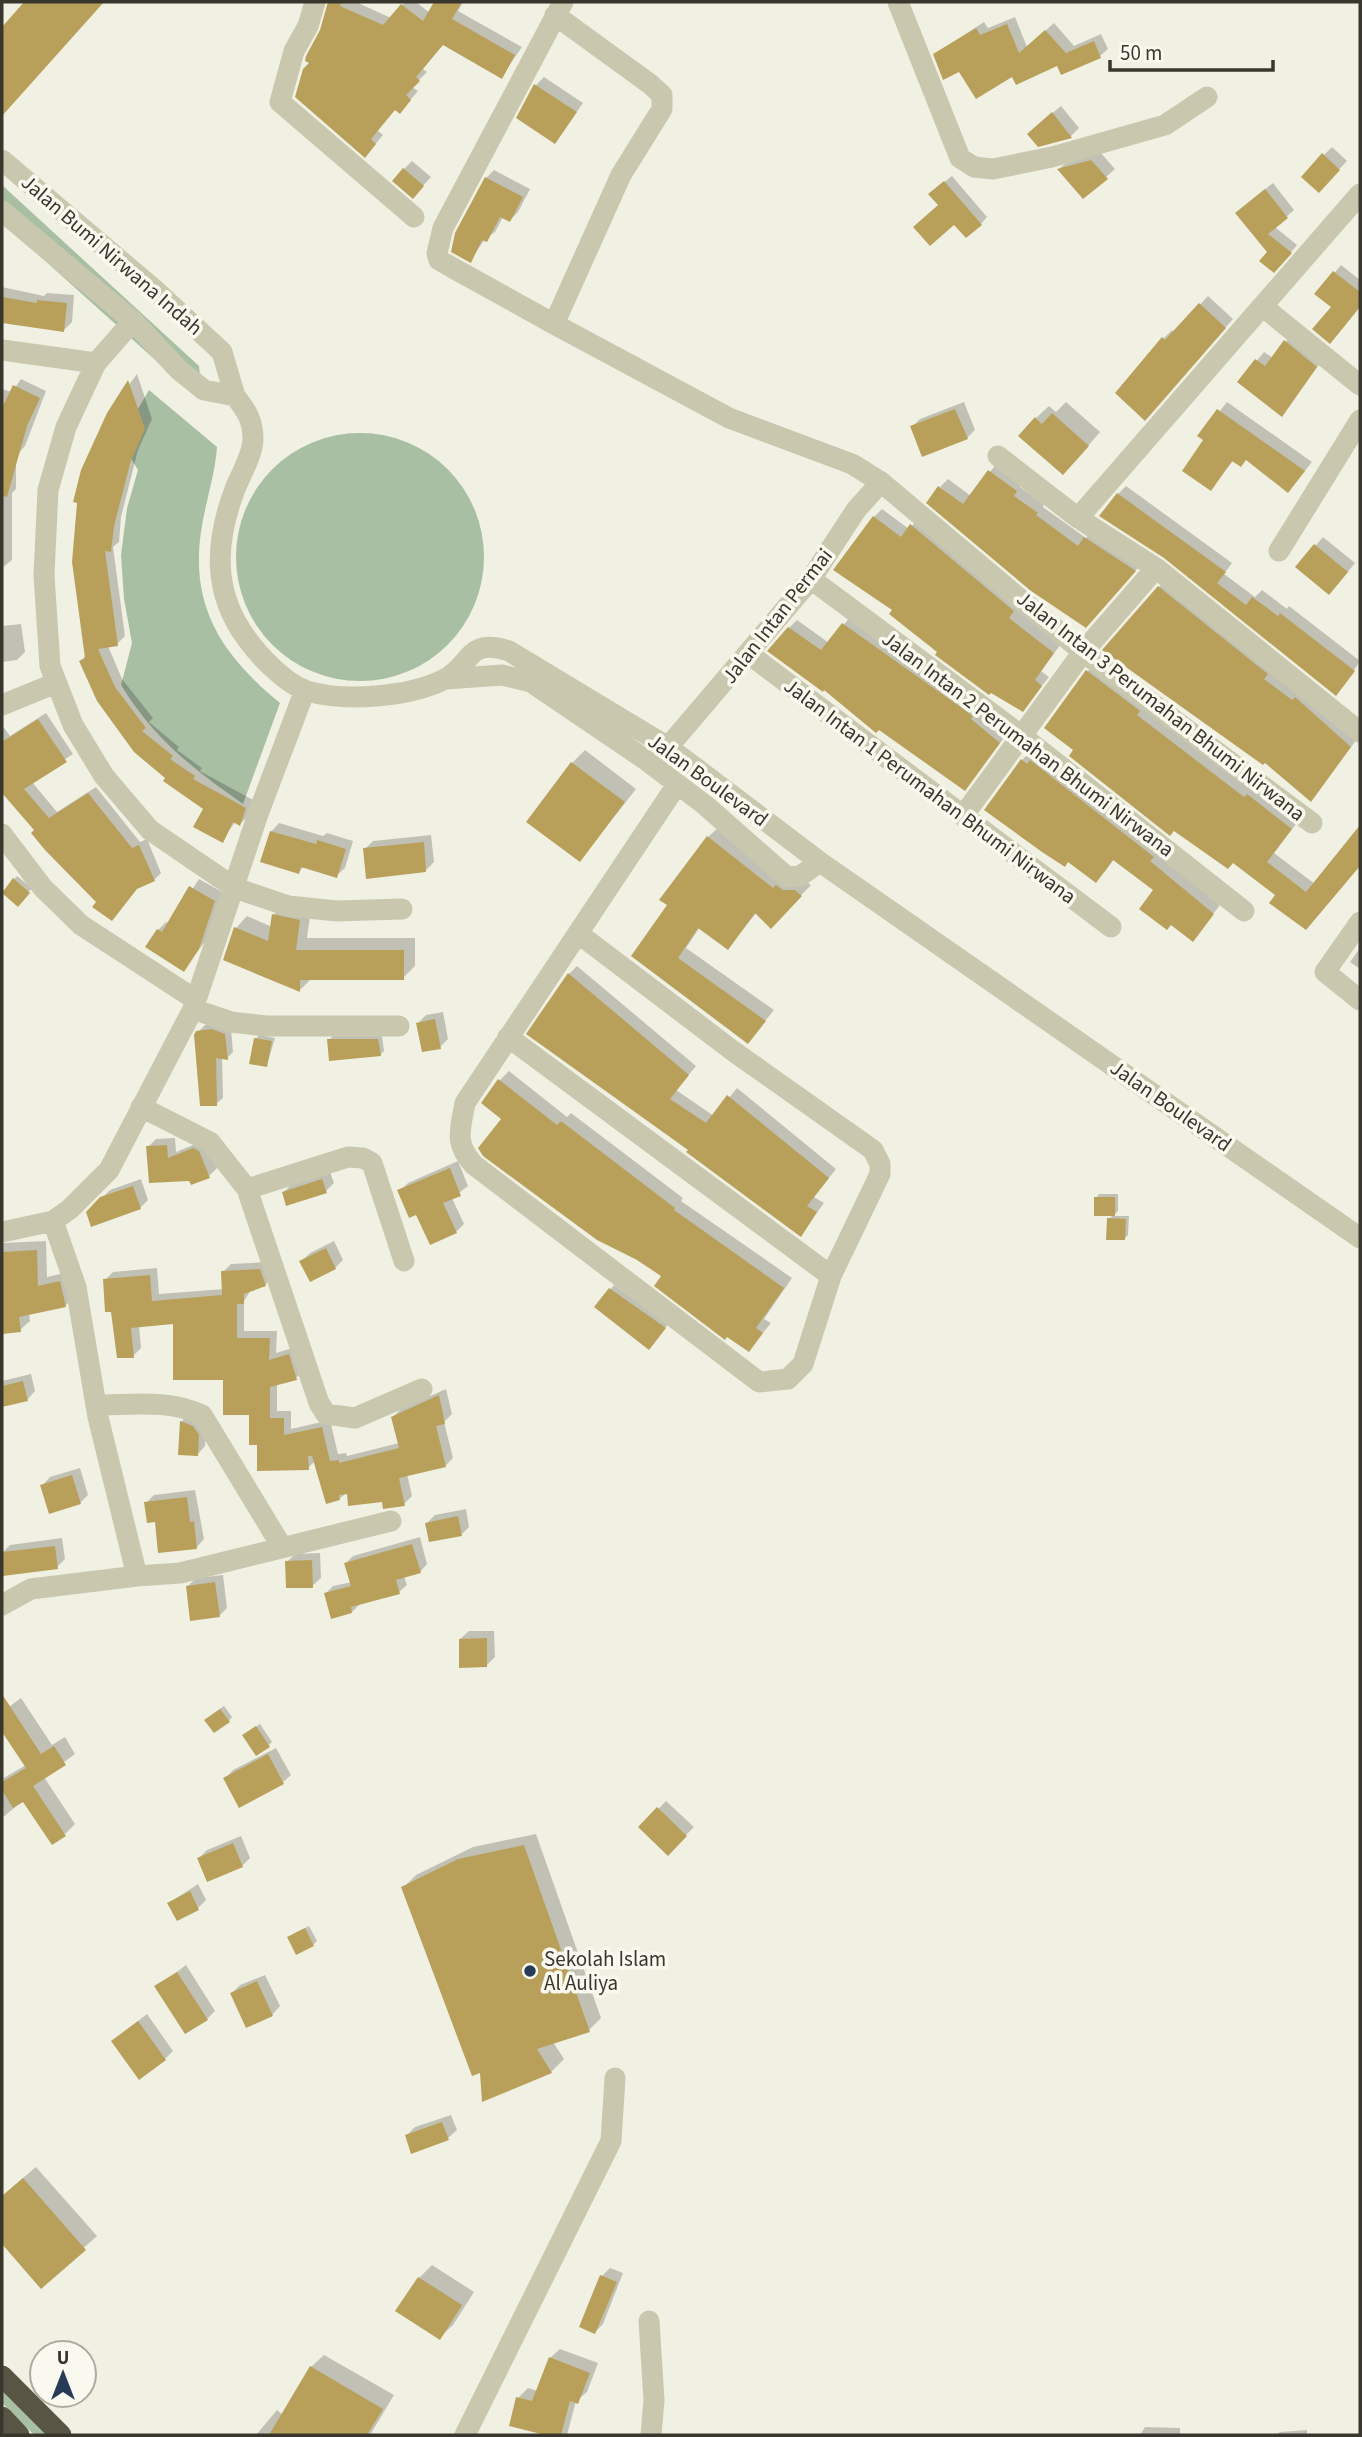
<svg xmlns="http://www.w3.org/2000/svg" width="1362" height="2437" font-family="'Source Sans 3',sans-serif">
	<rect width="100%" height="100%" fill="#f1f1e3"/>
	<path fill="#a8bfa4" d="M2 185 199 366 201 385 182 384 2 222Z
		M149 390 217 447C215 476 205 503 201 532 190 608 223 656 280 703L243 804C192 768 154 739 121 685L132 643 124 599 121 555 127 508 138 470 120 440Z
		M236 557a124 124 0 1 1 248 0a124 124 0 1 1-248 0Z
		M2 2390 49 2435H35L31 2432 2 2403Z"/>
	<path fill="#0003" d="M26 2H103L3 112 2 30Z
		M329 2H356L391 18 405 2H416L430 13 436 2H463L458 11 522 47 502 76 444 43 423 69 427 72 412 87 418 91 407 104 396 108 377 130 383 135 373 147 312 62Z
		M1015 17 1027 47 1054 23 1074 46 1101 34 1108 49 1100 56 1013 75 960 69 935 54 984 22 988 28Z
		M544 77 583 103 555 142 536 85Z
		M1061 106 1079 128 1071 136 1038 145 1037 126Z
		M1332 147 1347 161 1327 182 1324 155Z
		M1100 152 1115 169 1106 177 1059 169 1067 162Z
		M412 161 431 177 421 188 404 169Z
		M494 170 530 189 518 212 510 220 503 217 495 232 485 239 470 261 486 178Z
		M952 176 987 217 981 224 940 205 937 188Z
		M1273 183 1294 210 1275 227 1297 245 1281 264 1269 252 1244 206Z
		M1341 265 1360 280V306L1337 335 1333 307 1317 294Z
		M2 287 44 296 47 293 74 295 72 322 64 330 2 321Z
		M1208 296 1233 319 1153 410 1117 393 1164 338 1172 330 1174 333Z
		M1293 333 1324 358 1282 414 1239 382 1264 352 1273 358Z
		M137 374 152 419 138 450 121 517 119 542 113 547 125 636 117 644 108 646 122 679 153 718 149 722 179 747 177 750 202 768 200 771 253 800 248 816 240 824 236 821 222 840 205 808 167 777 81 661 86 655 108 413Z
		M21 379 46 391 25 446 18 454 2 449V389L12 392Z
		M964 402 975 430 967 438 912 427 920 419Z
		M1066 402 1100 432 1076 460 1036 418 1049 406 1056 412Z
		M1227 402 1312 462 1296 482 1247 458 1234 460 1210 489 1206 440 1200 436Z
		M2 462 16 463V489L12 493V560L2 568Z
		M997 463 1024 482 1020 487 1044 504 1043 507 1086 538 1093 530 1143 562 1094 618 940 487 948 479 971 496Z
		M1126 486 1232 563 1224 574 1255 597 1262 590 1287 609 1289 606 1360 661 1344 685 1336 693 1118 494Z
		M882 509 909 529 920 517 1061 644 1041 671 1049 677 1022 710 939 652 894 610 874 517Z
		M1323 537 1355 563 1337 585 1297 567Z
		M1167 579 1358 738 1311 799 1265 761 1159 587Z
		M851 616 1007 734 965 789 789 628 797 620 829 643Z
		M21 624 25 652 17 660 2 662V626Z
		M1095 664 1299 820 1274 853 1315 884 1360 827V864L1314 920 1075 750 1087 672Z
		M46 713 73 754 32 782 57 812 96 787 140 842 147 839 161 873 154 880 98 901 2 790V725L10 736Z
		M585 750 636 789 580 860 572 763Z
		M1030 752 1220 905 1200 931 1156 889 1114 859 1104 873 1022 760Z
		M279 823 323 836 327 833 353 841 345 868 336 876 304 866 299 872 271 832Z
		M718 828 811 885 771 926 757 912 728 948 700 927 686 948 774 1010 748 1042 634 955 669 905 708 837Z
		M431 835 434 862 426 870 365 849 373 841Z
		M17 876 32 888 18 904 3 892Z
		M199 879 222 892 207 939 184 969 158 930 166 922 169 924Z
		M285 903 311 909 307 938H415V966L403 978H312L300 990 236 928 247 916 272 927 274 915Z
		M1360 948V969L1350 962Z
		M577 966 696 1066 676 1090 714 1116 737 1088 836 1169 814 1197 824 1203 801 1235 691 1149 569 974Z
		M443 1012 448 1039 440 1047 418 1023 426 1015Z
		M219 1024 231 1028 233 1052 227 1058 222 1057 223 1098 216 1104 198 1032 205 1025Z
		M259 1035 275 1038 267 1065 256 1039Z
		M333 1036H382L384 1051 380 1055 329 1040Z
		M509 1071 567 1117 571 1113 683 1198 681 1201 792 1278 764 1319 771 1323 749 1350 664 1275 503 1119 500 1080Z
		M175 1138 176 1152 203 1141 207 1143 217 1168 209 1176 192 1183 148 1147 156 1139Z
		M458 1161 468 1186 452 1198 464 1224 456 1232 417 1213 400 1191 408 1183Z
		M330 1172 334 1183 326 1191 284 1192 292 1184Z
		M141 1179 148 1200 140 1208 88 1212 110 1190Z
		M1099 1194H1118V1211L1113 1216H1129L1128 1235 1124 1239 1109 1219 1114 1214 1096 1198Z
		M46 1241 47 1277 69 1272 75 1296 65 1306 29 1313 30 1321 20 1330 2 1333V1243Z
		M334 1241 343 1260 335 1268 302 1261 310 1253Z
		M268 1262 273 1277 265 1285 251 1290 244 1301V1331H277L276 1353 296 1347 304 1370 296 1378 277 1383V1411H291V1429L330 1420 338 1454 346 1453 347 1456 399 1443 393 1417 401 1409 446 1389 452 1414 444 1422 453 1458 445 1466 407 1474 412 1496 404 1504 348 1492 339 1499 315 1461 308 1468 258 1443 251 1414 225 1378 175 1322 139 1326 141 1348 133 1356 113 1310 105 1280 113 1272 157 1268 159 1294 224 1289 223 1272 231 1264Z
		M614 1285 668 1324 653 1344 596 1307Z
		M31 1374 35 1391 27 1400 2 1405V1381Z
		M189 1414 206 1426 205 1446 197 1455 181 1422Z
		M80 1468 88 1495 80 1503 42 1486 50 1477Z
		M195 1490 204 1539 196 1548 157 1520 146 1503 154 1495Z
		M466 1509 469 1527 461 1535 427 1523 435 1515Z
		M420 1537 427 1564 420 1572 404 1576 407 1585 399 1592 359 1605 352 1612 326 1593 333 1586 352 1582 346 1563 353 1556Z
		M62 1538 65 1559 57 1567 5 1574 2 1553 10 1545Z
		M320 1553 321 1578 312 1586 287 1562 295 1554Z
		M223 1575 227 1608 219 1616 187 1587 196 1578Z
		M469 1631H494L495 1657 487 1665 460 1639Z
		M21 1698 52 1745 65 1737 75 1754 44 1777 75 1824 65 1834 24 1800 2 1818V1779L26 1765 2 1729V1712Z
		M224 1706 232 1717 229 1721 210 1716Z
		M260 1724 272 1742 269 1745 248 1732Z
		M276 1748 291 1775 282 1783 225 1779 233 1770Z
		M666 1801 694 1827 668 1853 641 1827Z
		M536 1834 601 2018 589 2030 553 2042 564 2059 551 2072 483 2100 482 2071 403 1888 416 1875 473 1847Z
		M241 1836 250 1858 242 1866 199 1858 207 1850Z
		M198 1884 206 1900 198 1908 177 1919 169 1903Z
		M309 1926 317 1941 313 1945 293 1934Z
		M186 1965 215 2011 207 2019 157 1987Z
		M265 1975 280 2006 272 2015 232 1993 240 1985Z
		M147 2014 173 2051 165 2059 113 2041Z
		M451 2115 457 2130 448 2138 407 2135 415 2127Z
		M36 2167 97 2236 41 2286 2 2241V2196Z
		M432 2265 474 2292 453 2325 440 2337 419 2278Z
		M610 2268 623 2273 603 2324 595 2332 602 2276Z
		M560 2349 598 2363 587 2392 576 2401 567 2435H541L518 2398 528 2388 538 2391 550 2358Z
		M324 2355 394 2395 370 2435H256L277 2410 283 2415 311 2367Z
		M1145 2427 1180 2428V2435H1140Z
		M1307 2430V2435H1276L1280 2432Z"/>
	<path fill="#b9a05a" d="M24 2H104L2 116V27Z
		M328 2H342L340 6 383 25 401 4 423 21 434 2H462L452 19 515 55 502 79 443 45 416 77 420 81 406 95 411 100 400 114 395 110 371 139 376 144 365 158 295 97 303 69 309 63 305 61 306 56 320 30Z
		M1007 24 1019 53 1045 30 1066 53 1094 41 1101 58 1061 75 1057 66 1016 85 1012 77 976 99 959 72 943 80 933 54 976 28 980 35Z
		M534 84 577 112 555 144 516 118Z
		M1052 112 1072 138 1038 147 1027 134Z
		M1322 153 1340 170 1319 193 1301 177Z
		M1091 160 1108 179 1083 199 1057 169Z
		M403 168 424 186 413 199 392 181Z
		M485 177 523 197 510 222 500 217 487 242 482 240 471 263 451 252 455 233Z
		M944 181 982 225 966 238 954 225 930 246 913 227 938 205 928 194Z
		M1265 189 1288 218 1268 234 1292 253 1274 273 1259 261 1267 252 1235 213Z
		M1333 271 1360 292V307L1330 344 1312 329 1331 307 1314 294Z
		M2 297 37 303V300L67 303 64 332 2 323Z
		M1199 303 1226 328 1145 421 1115 393 1162 337 1165 340Z
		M1284 340 1317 367 1282 417 1237 382 1255 359 1265 366Z
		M128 380 145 429 131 460 114 526 111 552 105 551 118 646 98 649 115 687 146 728 142 731 173 756 170 759 195 776 193 779 246 808 240 826 233 822 223 843 193 827 203 809 163 781 165 778 134 752 97 701 79 661 85 658 72 562 77 503 73 502 81 470 107 413Z
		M13 385 40 398 27 426 7 497 2 496V408Z
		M955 409 968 439 922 457 910 426Z
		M1217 409 1305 471 1288 493 1246 460 1241 467 1232 461 1211 491 1182 471 1203 440 1197 436Z
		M1052 413 1089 446 1063 475 1018 436 1035 417 1042 424Z
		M988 470 1017 491 1014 496 1038 513 1036 515 1078 546 1084 537 1136 571 1086 628 1031 591 926 503 938 486 963 504Z
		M1117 493 1226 572 1217 583 1246 605 1252 597 1278 616 1280 613 1355 671 1336 696 1164 558 1099 516Z
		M873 516 901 537 910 524 1014 611 1009 618 1054 653 1035 680 1042 686 1023 712 991 693 989 695 935 655 937 652 889 614 892 610 833 570Z
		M1314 544 1348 572 1329 595 1295 567Z
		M1158 586 1268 674 1264 679 1292 700 1295 697 1351 747 1311 802 1265 763 1263 765 1102 650Z
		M842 623 973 716 971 719 1000 743 965 791 879 730 876 733 824 690 823 692 767 651 788 627 821 650Z
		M1086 670 1140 711 1137 715 1244 797 1247 794 1292 829 1267 862 1306 892 1360 825V866L1306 930 1269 903 1275 895 1233 863 1228 869 1174 831 1170 836 1069 756 1073 750 1044 728Z
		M38 719 67 762 24 789 49 818 88 793 132 848 139 845 155 881 137 889 112 921 92 907 96 902 45 850 31 833 34 830 2 793V742Z
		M1021 759 1027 764 1030 760 1154 857 1150 861 1214 914 1193 942 1171 925 1167 930 1139 909 1153 890 1113 860 1096 883 1068 862 1065 867 1042 852 984 810Z
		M571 762 625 802 580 862 526 822Z
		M270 831 316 844 317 840 346 849 337 878 301 867 299 874 260 862Z
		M707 836 773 888 776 885 783 890H795L802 896 771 929 755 913 728 950 698 928 678 958 766 1021 748 1044 631 956 667 905 659 900Z
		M424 842 426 872 366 879 363 848Z
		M13 878 30 893 18 907 2 893Z
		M189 886 215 901 199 949 184 972 145 947 157 929 162 932Z
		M272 914 300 920 296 950H404V980H300V992L223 960 234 927 268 941Z
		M568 973 689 1075 670 1099 706 1123 727 1095 829 1178 807 1206 817 1212 801 1237 686 1152 688 1150 526 1034Z
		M435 1019 441 1049 422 1052 416 1023Z
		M212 1029 225 1034 228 1060 216 1058 217 1106H200L194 1035 196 1031Z
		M254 1038 272 1041 267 1067 249 1064Z
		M327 1039H378L381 1056 329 1061Z
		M498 1079 557 1125 561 1121 675 1208 674 1210 784 1288 756 1328 763 1333 749 1352 727 1337 725 1340 654 1286 661 1276 637 1260 597 1240 483 1156 478 1148 501 1119 481 1103Z
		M167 1145 168 1158 193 1148 199 1151 210 1178 191 1185 189 1181 149 1183 146 1146Z
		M450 1168 461 1196 443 1203 457 1233 430 1245 416 1215 409 1218 397 1190Z
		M322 1179 327 1193 286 1206 282 1192Z
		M133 1186 141 1209 91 1227 86 1212 100 1197Z
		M1094 1197H1115V1216H1094Z
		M1107 1218 1126 1219 1125 1240H1106Z
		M326 1248 336 1269 310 1282 299 1261Z
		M37 1250 38 1286 60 1281 66 1307 19 1317 21 1332 2 1334V1252Z
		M260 1269 266 1286 244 1294V1304H237V1338H270L269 1360 289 1354 297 1380 270 1387V1418H284V1435L322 1427 330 1461 339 1460V1463L399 1448 391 1417 439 1395 445 1424 436 1426 446 1467 399 1478 405 1506 383 1509 382 1502 348 1506 347 1494 339 1495 340 1500 326 1504 312 1456H308L309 1470 257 1471V1445H249V1415H223V1380H173V1324L131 1328 134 1358H117L111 1312H105L103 1279 150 1275 152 1301 222 1295 221 1271Z
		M609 1288 666 1328 649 1350 594 1307Z
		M23 1381 28 1401 2 1407V1386Z
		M180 1421 193 1426 199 1435 198 1456 178 1455Z
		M72 1475 81 1504 49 1514 40 1485Z
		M187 1497 190 1522 194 1521 197 1549 158 1553 155 1522 147 1523 144 1502Z
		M458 1516 462 1536 429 1542 425 1523Z
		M412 1544 421 1573 396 1580 400 1594 351 1607 352 1613 331 1619 324 1593 351 1586 344 1563Z
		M55 1546 58 1569 3 1576 2 1552Z
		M312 1560 313 1588H286L285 1561Z
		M215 1582 220 1617 190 1621 186 1586Z
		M487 1638V1667L459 1668V1639Z
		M2 1694 41 1754 54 1746 66 1765 33 1786 66 1836 52 1845 23 1802 13 1808 2 1790V1782L26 1768 2 1732Z
		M220 1709 230 1722 214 1733 204 1720Z
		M256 1726 270 1747 256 1756 242 1735Z
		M268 1754 284 1784 239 1808 223 1778Z
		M657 1807 687 1836 668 1856 638 1827Z
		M233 1843 243 1867 207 1882 197 1858Z
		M524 1845 590 2032 537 2049 552 2073 482 2102 480 2073 472 2076 401 1887 458 1859Z
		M190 1891 199 1910 177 1921 167 1903Z
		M305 1928 314 1946 296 1955 287 1937Z
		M177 1972 208 2020 185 2034 154 1986Z
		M257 1981 273 2016 246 2028 230 1993Z
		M138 2021 166 2060 139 2080 111 2041Z
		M442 2122 449 2140 411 2154 405 2135Z
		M23 2178 86 2250 41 2289 2 2244V2196Z
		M600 2275 617 2282 595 2334 579 2327Z
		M418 2277 462 2305 440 2340 395 2311Z
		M549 2357 590 2373 578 2404 570 2401 561 2435H545L509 2426 516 2397 532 2401Z
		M310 2366 383 2409 367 2435H269Z"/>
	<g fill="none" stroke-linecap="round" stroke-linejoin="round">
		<path stroke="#c9c8af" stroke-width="21" d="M315 2 308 26 294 51 280 102 414 217
			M898 2 960 158 974 167 993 169 1052 157 1165 125 1207 97
			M555 15 650 84 662 95V109L621 175 554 324 729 418 852 464 881 482 1083 652 1312 823
			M2 160 155 290 222 352 235 396 204 390 179 370 133 321 2 211
			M1262 306 1360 385
			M133 321 96 363 66 427 48 490 44 575 50 666 73 725 104 776 150 830 235 888 288 906 337 911 402 909
			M554 324 453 268 439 260 437 253 443 228 563 2
			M2 350 96 363
			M235 396C246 410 253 420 253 439 253 454 241 474 235 489 215 542 212 592 247 639 260 657 286 684 307 691 345 702 408 697 443 680 473 666 465 637 509 651L668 747 820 862 1360 1238
			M998 456 1078 518 1156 568 1360 732
			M1078 518 1360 194
			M1279 551 1360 420
			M811 579 1022 736 1244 911
			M749 654 1111 927
			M446 679 502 675 531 682 643 758 705 805 787 877 800 876 820 862
			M2 705 56 683
			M668 747 811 579 856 510 881 482
			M963 816 1083 652 1156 568
			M2 834 43 888 81 925 196 1000
			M1360 922 1325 972 1360 1000
			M579 934 733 1051 873 1150 880 1164V1174L831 1276 803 1364 788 1379 759 1382 474 1165C454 1143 460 1131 465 1103L676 786
			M193 1009 231 1022 266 1026H399
			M508 1037 831 1276
			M141 1107 210 1142 247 1189 348 1157 363 1158 372 1163 404 1261
			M247 1189 319 1403 326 1414 355 1418 422 1389
			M53 1221 70 1209 109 1170 193 1009 258 814 305 690
			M2 1232 53 1221 76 1287 98 1417 137 1576 180 1573 391 1521
			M96 1405C132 1405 169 1399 202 1415L282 1547
			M2 1605 31 1589 137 1576
			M649 2321 654 2400 651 2435
			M465 2435 611 2141 615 2078"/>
		<path stroke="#585545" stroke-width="21" d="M2 2376 61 2435
			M2 2417 19 2435"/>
	</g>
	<circle fill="#263b56" stroke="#f9f9ef" stroke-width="2.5" cx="530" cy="1971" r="7"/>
	<g text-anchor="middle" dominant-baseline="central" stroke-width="7" stroke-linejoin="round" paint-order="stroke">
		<g font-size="21" fill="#39362d" stroke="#f9f9ef">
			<text transform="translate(112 255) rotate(41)">Jalan Bumi Nirwana Indah</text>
			<text transform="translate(777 616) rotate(-52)">Jalan Intan Permai</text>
			<text transform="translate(1161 706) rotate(38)">Jalan Intan 3 Perumahan Bhumi Nirwana</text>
			<text transform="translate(1028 744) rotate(37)">Jalan Intan 2 Perumahan Bhumi Nirwana</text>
			<text transform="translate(708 780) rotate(36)">Jalan Boulevard</text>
			<text transform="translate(930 791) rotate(37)">Jalan Intan 1 Perumahan Bhumi Nirwana</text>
			<text transform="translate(1171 1106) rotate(35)">Jalan Boulevard</text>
		</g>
		<g font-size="21" fill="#39362d" stroke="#f9f9ef" text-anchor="start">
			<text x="544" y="1959">Sekolah Islam<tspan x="544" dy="24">Al Auliya</tspan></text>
		</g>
	</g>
	<rect width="1362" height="2437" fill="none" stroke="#39362d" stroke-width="7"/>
	<g transform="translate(63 2374)"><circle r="33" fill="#f9f9ef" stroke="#acaba1" stroke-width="2"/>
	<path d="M0-5L12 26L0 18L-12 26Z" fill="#263b56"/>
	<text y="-10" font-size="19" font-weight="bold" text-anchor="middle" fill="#39362d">U</text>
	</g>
	<path d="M1110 60v10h163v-10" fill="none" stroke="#39362d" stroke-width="3.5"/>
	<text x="1120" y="60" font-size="21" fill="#39362d" stroke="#f9f9ef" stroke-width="5" paint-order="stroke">50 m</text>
</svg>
